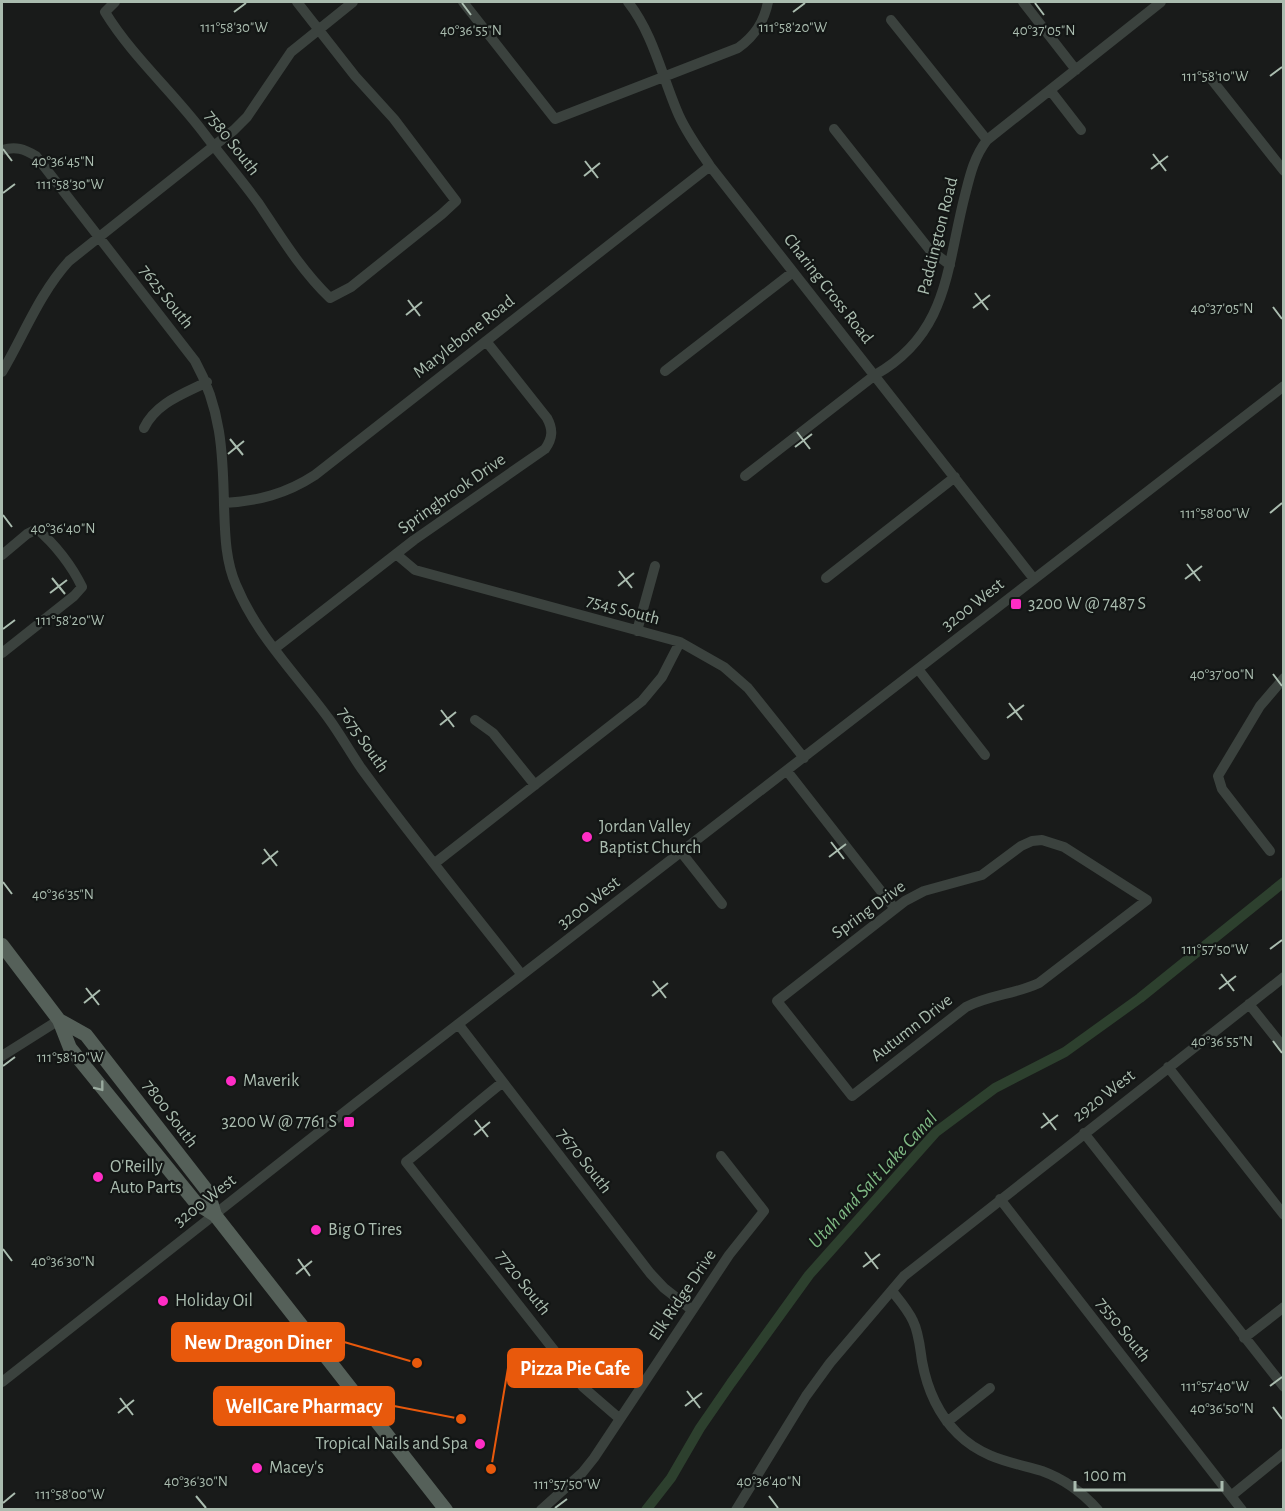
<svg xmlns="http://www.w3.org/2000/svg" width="1285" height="1511" font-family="'Alegreya Sans',sans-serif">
	<rect width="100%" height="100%" fill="#191b1a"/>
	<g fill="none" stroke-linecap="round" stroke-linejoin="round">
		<path stroke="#2d402e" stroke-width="10" d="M646 1510 671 1478 700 1428 731 1383 809 1275 936 1132 995 1088 1065 1052 1140 998 1284 882"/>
		<path stroke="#3b423e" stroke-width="10" d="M115 2 105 12C132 56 171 90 203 132 221 156 241 179 259 204 281 237 301 270 330 298L351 287 442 214 456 201 394 119 355 76 297 2
			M463 2 555 119 738 48C755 36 764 22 768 2
			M628 2C653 34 661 73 677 111 685 131 698 148 710 166L1034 579
			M1023 2 1076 70
			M891 20 987 140
			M1208 75 1284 171
			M1050 90 1081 130
			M834 129 929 249 950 265
			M2 150C16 146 24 149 36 156L195 361C221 408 223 452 224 505 225 532 225 560 236 585 257 636 297 675 329 719 340 734 350 752 361 768 412 838 468 906 522 975
			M665 371 793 272
			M2 372C24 335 39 294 69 261L234 130 247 117 291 52 353 2
			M144 428C156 403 183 394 207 382
			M745 476 875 375C949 333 946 268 965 195 970 175 974 157 987 140L1161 2
			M224 503C258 501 286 494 315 475L710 166
			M396 554 415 570 680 642 724 667 748 688 804 758
			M2 555 27 534 37 529C55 544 72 566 82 587L74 596 2 653
			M826 578 955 477
			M637 631 655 566
			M274 649 414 540 545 449C553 438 553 429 547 418L486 341
			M918 669 985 755
			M475 720 493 733 535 785
			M787 771 895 909
			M1042 840 1064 847 1147 900 1039 983C1016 994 989 995 966 1007L852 1096 777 1001 905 901 924 891 982 875 1021 846 1032 841Z
			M1270 851 1222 789 1218 776 1260 706 1284 678
			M681 852 722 904
			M435 863 642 701 662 677 680 642
			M1249 1004 1284 1048
			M459 1025 650 1273 664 1288 692 1310
			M2 1056 59 1020
			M1168 1067 1284 1215
			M503 1082C470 1108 439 1136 406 1162L583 1387 620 1419
			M1084 1133 1284 1387
			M1000 1199 1242 1510
			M892 1291C900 1301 908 1310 913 1321 919 1333 920 1348 922 1361 927 1389 938 1414 958 1434 982 1458 1011 1462 1042 1471 1064 1479 1082 1492 1098 1510
			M1244 1338 1284 1307
			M2 1382 356 1103 1284 386
			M947 1422 990 1388
			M1231 1496 1284 1453
			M541 1510 582 1473 594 1458 729 1255 764 1211 721 1156
			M736 1510 806 1396 830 1363 904 1276 1284 977"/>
		<path stroke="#556059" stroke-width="14" d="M2 945 59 1020 70 1048 196 1203 215 1215 446 1510
			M59 1020 86 1035 208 1192 215 1215"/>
	</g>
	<defs><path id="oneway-chevron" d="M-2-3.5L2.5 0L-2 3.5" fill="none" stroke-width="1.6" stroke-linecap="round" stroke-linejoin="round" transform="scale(1.5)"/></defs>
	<use stroke="#99aa9e" href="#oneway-chevron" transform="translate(100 1087) rotate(52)"/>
	<path fill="none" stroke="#aabcaf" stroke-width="2" d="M462 3 471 15M1035 3 1044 15M234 12 246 3M793 12 805 3M1270 76 1282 67M3 149 12 161M1153 154 1166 171M585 161 598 178M1151 169 1168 156M584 176 600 163M3 193 15 184M975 293 988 310M408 300 420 316M1273 307 1282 319M973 308 990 295M406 315 422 302M797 432 810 449M230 439 243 455M795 447 812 434M228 454 244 441M1270 513 1282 503M3 515 12 527M1187 564 1200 581M619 571 632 588M52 578 65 594M1185 579 1202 566M618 586 634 573M50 593 67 580M3 629 15 620M1273 674 1282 686M1009 703 1022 720M441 710 454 727M1007 718 1024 705M440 725 456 712M831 842 844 859M264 849 277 866M829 857 846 844M262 864 278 851M3 882 12 894M1270 949 1282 940M1221 974 1234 991M653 981 666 998M86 988 99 1005M1219 989 1236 976M652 996 668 983M84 1003 100 990M1273 1041 1282 1053M3 1066 15 1057M1043 1113 1056 1130M475 1120 488 1137M1041 1128 1058 1115M474 1135 490 1122M3 1249 12 1261M865 1252 878 1269M298 1259 310 1276M863 1267 880 1254M296 1274 312 1261M1270 1386 1282 1377M687 1391 700 1408M120 1398 133 1415M685 1406 702 1393M1273 1407 1282 1419M118 1413 134 1400M196 1496 206 1508M769 1496 778 1508M3 1503 15 1493M555 1508 567 1499"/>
	<g fill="#ff2dc5" stroke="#131615" stroke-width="2">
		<rect x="1010" y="598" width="12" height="12" rx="3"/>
		<circle cx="587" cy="837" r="6"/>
		<circle cx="231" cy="1081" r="6"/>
		<rect x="343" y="1116" width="12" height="12" rx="3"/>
		<circle cx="98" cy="1177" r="6"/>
		<circle cx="316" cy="1230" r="6"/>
		<circle cx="163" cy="1301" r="6"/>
		<circle cx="480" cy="1444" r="6"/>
		<circle cx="257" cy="1468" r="6"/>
	</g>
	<g text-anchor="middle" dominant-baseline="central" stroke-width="4.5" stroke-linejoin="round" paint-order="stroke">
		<g font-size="18" fill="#aabcaf" stroke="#131615">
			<text transform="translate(232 143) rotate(52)">7580 South</text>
			<text transform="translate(938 236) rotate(-76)">Paddington Road</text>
			<text transform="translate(828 289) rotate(52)">Charing Cross Road</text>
			<text transform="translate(166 297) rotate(52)">7625 South</text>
			<text transform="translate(464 337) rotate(-38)">Marylebone Road</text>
			<text transform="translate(452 494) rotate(-35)">Springbrook Drive</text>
			<text transform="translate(973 605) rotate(-38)">3200 West</text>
			<text transform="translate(623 610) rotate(15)">7545 South</text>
			<text transform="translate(363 740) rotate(55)">7675 South</text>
			<text transform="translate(589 903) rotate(-38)">3200 West</text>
			<text transform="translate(869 910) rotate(-36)">Spring Drive</text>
			<text transform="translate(912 1028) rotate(-38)">Autumn Drive</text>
			<text transform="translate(1104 1096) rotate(-38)">2920 West</text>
			<text transform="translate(170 1114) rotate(53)">7800 South</text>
			<text transform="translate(584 1161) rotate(52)">7670 South</text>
			<text transform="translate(205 1201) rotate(-38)">3200 West</text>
			<text transform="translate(523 1283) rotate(52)">7720 South</text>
			<text transform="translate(683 1295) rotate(-56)">Elk Ridge Drive</text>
			<text transform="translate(1123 1330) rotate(52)">7550 South</text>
		</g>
		<g font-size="18" fill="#aabcaf" stroke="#131615" text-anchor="start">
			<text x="1028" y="604">3200 W @ 7487 S</text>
			<text x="599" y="827">Jordan Valley<tspan x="599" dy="21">Baptist Church</tspan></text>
			<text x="243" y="1081">Maverik</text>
			<text x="337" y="1122" text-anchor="end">3200 W @ 7761 S</text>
			<text x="110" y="1167">O'Reilly<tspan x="110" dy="21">Auto Parts</tspan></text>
			<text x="328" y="1230">Big O Tires</text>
			<text x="175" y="1301">Holiday Oil</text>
			<text x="468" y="1444" text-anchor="end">Tropical Nails and Spa</text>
			<text x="269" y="1468">Macey's</text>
		</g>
		<g font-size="20" font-style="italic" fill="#7fb984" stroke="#131615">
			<text transform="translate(873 1180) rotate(-47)">Utah and Salt Lake Canal</text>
		</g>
	</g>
	<g font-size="15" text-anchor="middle" fill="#aabcaf" stroke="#131615" stroke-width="4.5" stroke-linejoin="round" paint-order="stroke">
		<text x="234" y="32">111°58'30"W</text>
		<text x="793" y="32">111°58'20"W</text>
		<text x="471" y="35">40°36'55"N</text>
		<text x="1044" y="35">40°37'05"N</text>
		<text x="1215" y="81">111°58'10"W</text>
		<text x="63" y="166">40°36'45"N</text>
		<text x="70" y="189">111°58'30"W</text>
		<text x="1222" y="313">40°37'05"N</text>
		<text x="1215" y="518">111°58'00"W</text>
		<text x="63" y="533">40°36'40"N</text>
		<text x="70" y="625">111°58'20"W</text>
		<text x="1222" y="679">40°37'00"N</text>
		<text x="63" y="899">40°36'35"N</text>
		<text x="1215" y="954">111°57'50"W</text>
		<text x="1222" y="1046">40°36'55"N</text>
		<text x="70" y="1062">111°58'10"W</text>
		<text x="63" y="1266">40°36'30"N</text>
		<text x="1215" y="1391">111°57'40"W</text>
		<text x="1222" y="1413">40°36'50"N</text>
		<text x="196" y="1486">40°36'30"N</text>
		<text x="769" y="1486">40°36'40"N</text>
		<text x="567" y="1489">111°57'50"W</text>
		<text x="70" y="1499">111°58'00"W</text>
	</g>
	<path fill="none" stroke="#e8590c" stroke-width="2" d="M417 1363L344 1342M491 1469L508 1368M461 1419L394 1406"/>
	<g fill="#e8590c" stroke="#131615" stroke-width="2">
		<circle cx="417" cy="1363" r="6"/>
		<circle cx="491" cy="1469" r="6"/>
		<circle cx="461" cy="1419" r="6"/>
	</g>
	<g fill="#e8590c" stroke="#e8590c" stroke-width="2">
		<rect x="172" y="1323" width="172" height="38" rx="6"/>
		<rect x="508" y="1349" width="134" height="38" rx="6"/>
		<rect x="214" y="1387" width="180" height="38" rx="6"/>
	</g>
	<g font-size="20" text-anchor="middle" font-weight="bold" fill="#fff">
		<text x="258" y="1349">New Dragon Diner</text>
		<text x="575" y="1375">Pizza Pie Cafe</text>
		<text x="304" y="1413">WellCare Pharmacy</text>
	</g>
	<rect width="1285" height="1511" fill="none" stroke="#aabcaf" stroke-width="6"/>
	<path d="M1075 1481v9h147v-9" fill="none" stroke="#aabcaf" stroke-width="3"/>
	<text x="1084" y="1481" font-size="18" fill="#aabcaf" stroke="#131615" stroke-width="4.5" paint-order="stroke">100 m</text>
</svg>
